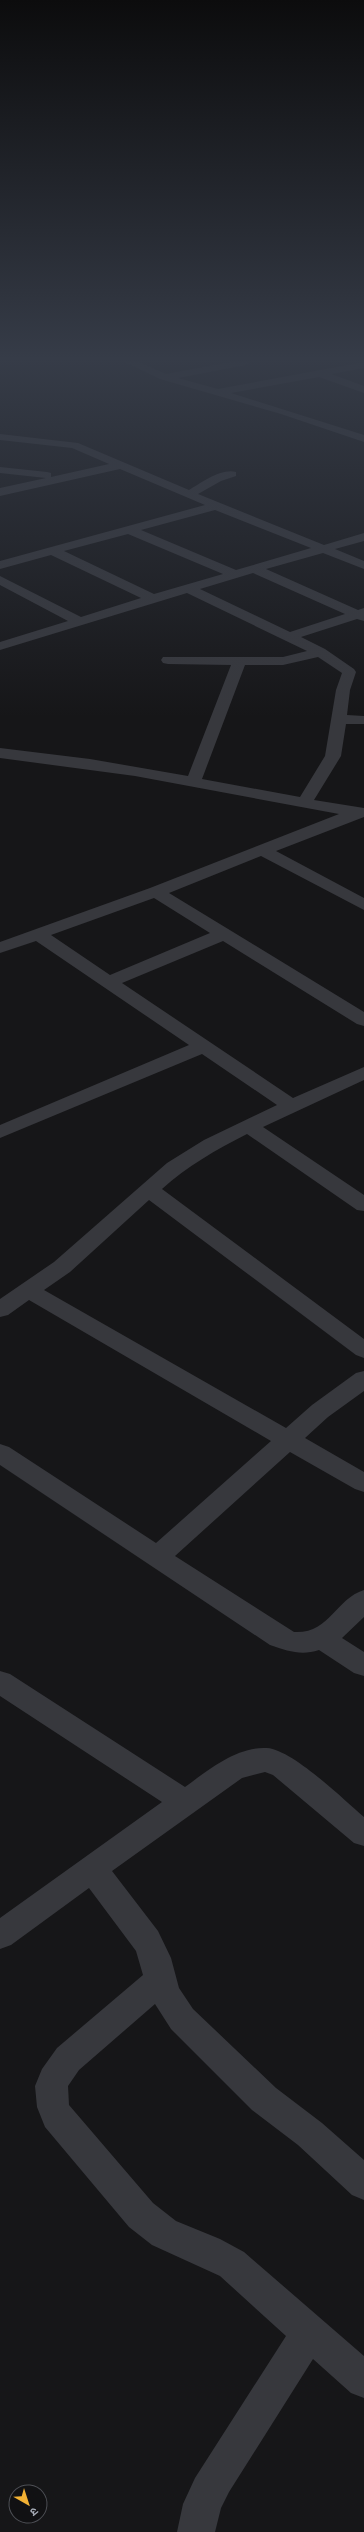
<svg xmlns="http://www.w3.org/2000/svg" width="364" height="2532" font-family="'Work Sans','Noto Sans Devanagari',sans-serif">
	<rect width="100%" height="100%" fill="#161618"/>
	<g fill="none" stroke-linecap="round" stroke-linejoin="round">
		<path fill="#37383d" fill-rule="evenodd" d="M125 362H139L166 374 230 362H251L246 365 178 378 218 389 364 362V368L331 374 364 386V393L319 377 231 393 364 435V442L281 414 160 379Z
			M0 434 78 443 189 490C201 483 221 468 236 472V476L221 481 198 494 324 545 364 533V541L335 549 364 561V569L323 553 266 569 358 610 364 608V621L357 619 301 637 325 649 354 669 356 672 350 690 347 715 364 716V724H346L341 756 314 800 364 808V817L276 851 364 898V910L261 856 169 893 364 1012V1026L357 1024 223 941 122 983 293 1098 364 1067V1080L263 1127 364 1195V1211L357 1210 247 1134C216 1150 187 1166 162 1189L364 1339V1358L356 1355 149 1200 70 1272 44 1290 286 1428 312 1405 356 1373 364 1371V1391L328 1417 305 1438 364 1472V1492L355 1489 290 1452 175 1556 294 1632C330 1634 335 1599 364 1590V1617L342 1638 364 1652V1676L354 1673 319 1650C301 1656 288 1651 270 1645L0 1465V1444L9 1447 156 1543 271 1441 29 1300 8 1315 0 1317V1299L54 1262 167 1163 204 1140 277 1105 202 1054 0 1138V1125L189 1045 36 941 0 953V942L150 888 339 814 135 776 0 758V748L90 759 188 776 231 665 168 664 163 663 161 660 163 657H283L307 651 187 593 0 650V642L68 621 0 585V576L81 617 141 598 51 555 0 569V561L205 505 120 469 0 496V488L46 478 0 473V467L47 472 51 473V477L109 464 72 448 0 440ZM215 510 311 548 236 570 141 530ZM128 534 223 574 154 594 64 551ZM253 573 345 614 290 632 200 589ZM318 657 342 673 336 690 325 756 300 797 202 779 245 665H283ZM154 898 210 933 110 975 51 935Z
			M0 1671 10 1674 185 1787C207 1771 237 1746 267 1748 293 1750 343 1799 364 1817V1846L354 1843 273 1775 265 1772 242 1778 112 1871 158 1931 171 1958 179 1988 193 2009 276 2088 322 2123 364 2160V2200L352 2195 298 2145 252 2110 171 2029 155 2004 79 2070 68 2086 69 2105 153 2203 176 2221 220 2239 244 2252 364 2356V2398L351 2393 313 2359 229 2492 221 2508 215 2532H177L183 2504 195 2478 286 2336 220 2276 152 2245 129 2227 45 2127 37 2107 35 2086 42 2069 57 2048 143 1975 136 1951 89 1888 11 1945 0 1949V1918L162 1802 0 1696Z"/>
	</g>
	<linearGradient id="sky" x2="0" y2="1"><stop stop-color="#0c0c0d"/><stop offset="0.5" stop-color="#363c48"/><stop offset="1" stop-color="#363c48" stop-opacity="0"/></linearGradient>
	<rect width="364" height="717" fill="url(#sky)"/>
	<g transform="translate(28 2504) rotate(141)"><circle r="19" fill="#111113" stroke="#4d4f55"/>
	<path d="M0-3L7 15L0 10L-7 15Z" fill="#f2b134"/>
	<text y="-6" font-size="11" font-weight="bold" text-anchor="middle" fill="#a8adb8">उ</text>
	</g>
</svg>
